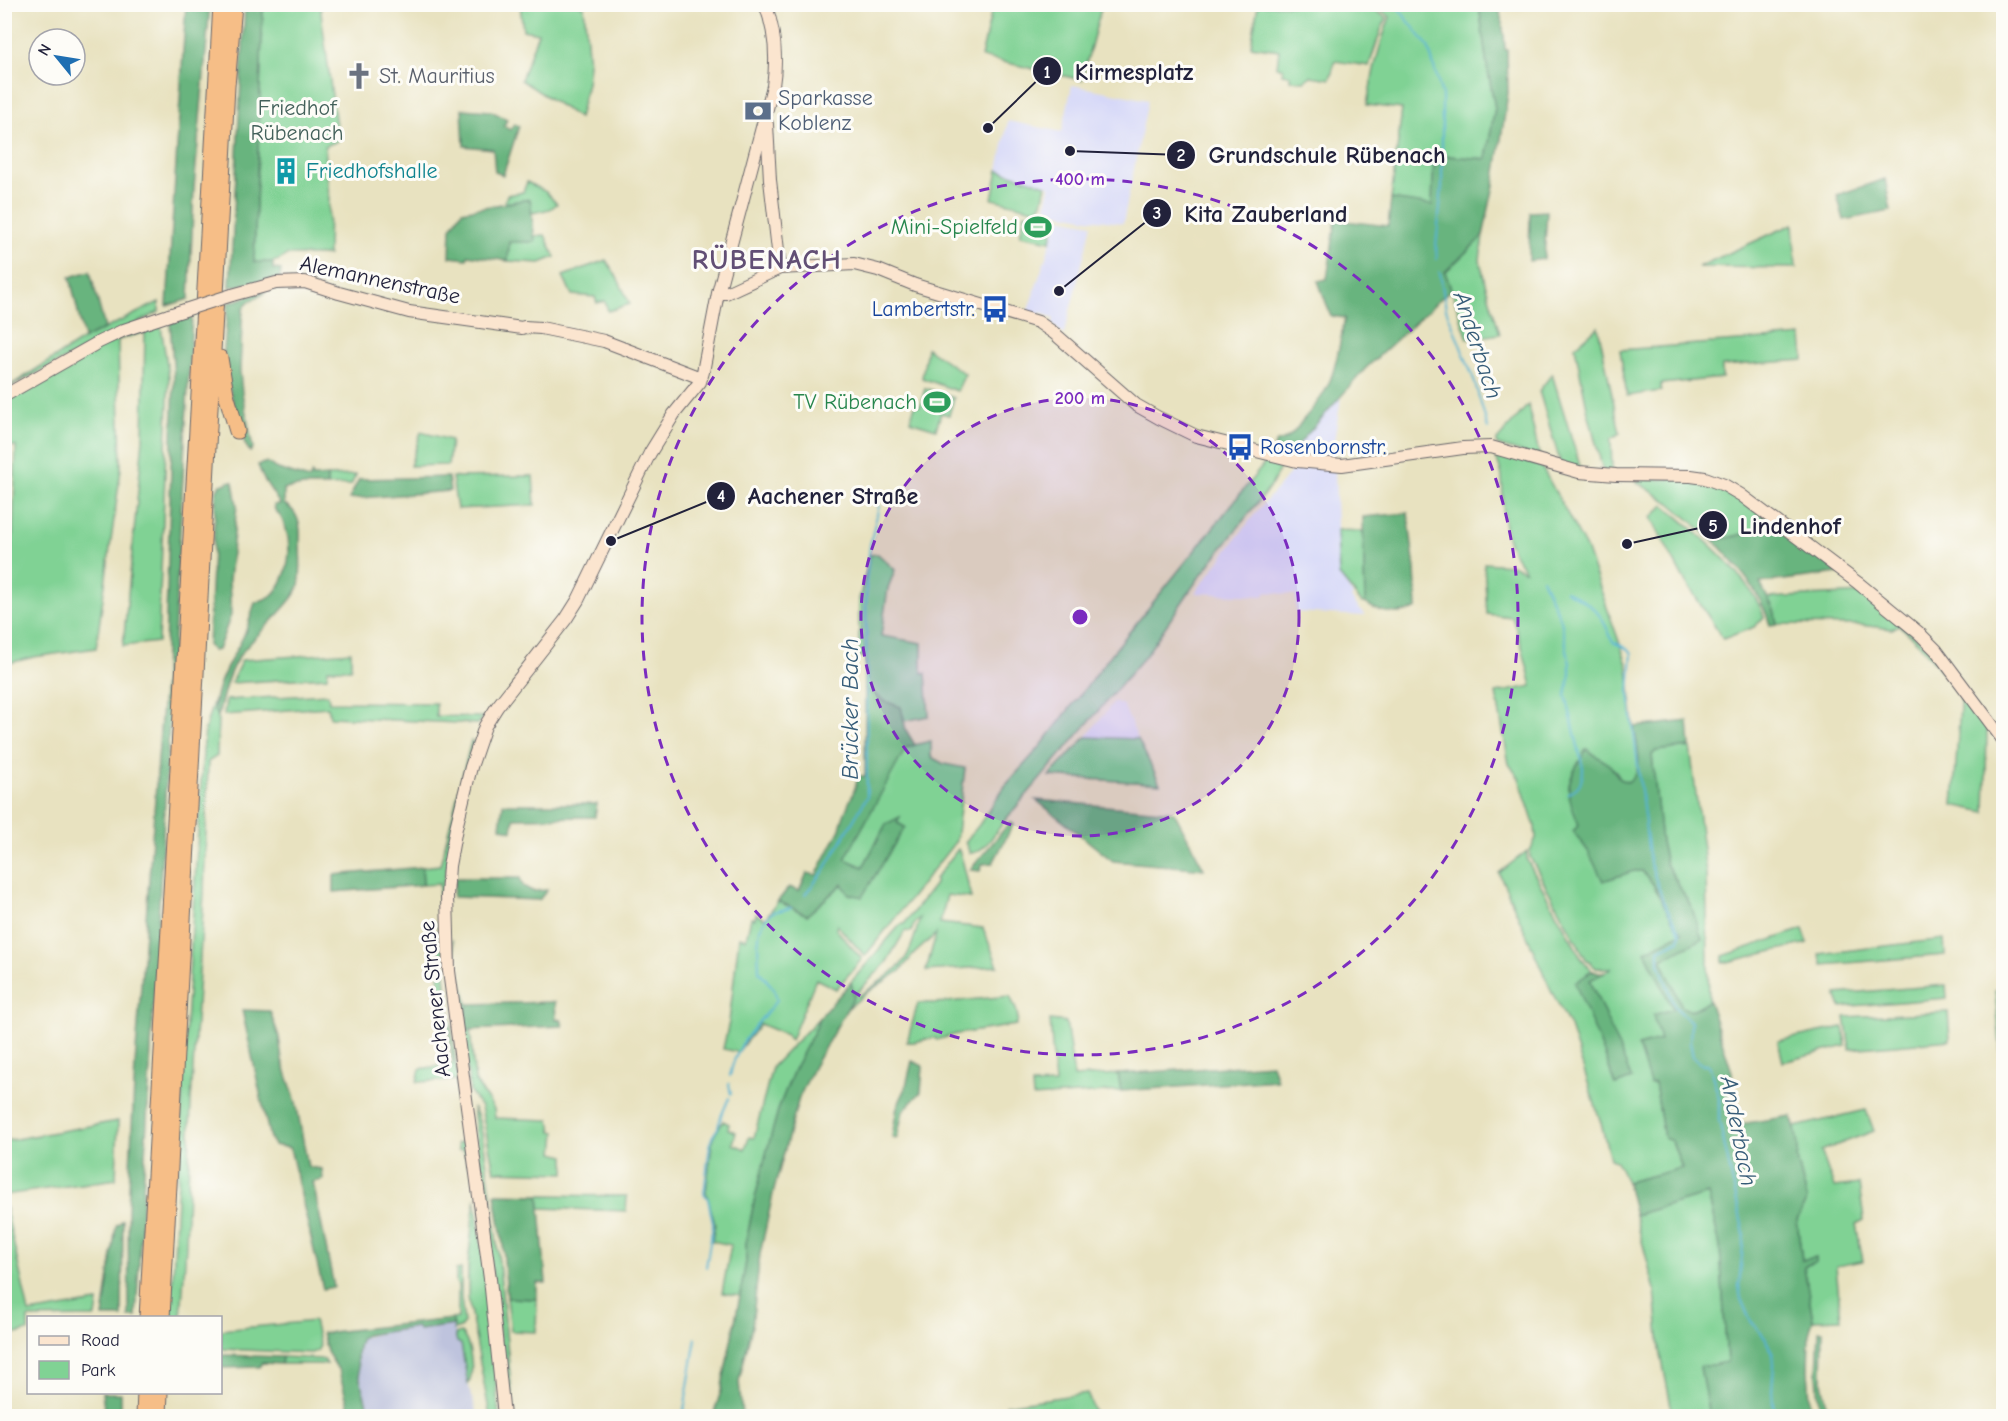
<svg xmlns="http://www.w3.org/2000/svg" width="2008" height="1421" font-family="'Comic Neue',sans-serif">
	<rect width="100%" height="100%" fill="#fdfcf7"/>
	<filter id="ink" filterUnits="userSpaceOnUse"><feTurbulence type="fractalNoise" baseFrequency=".0167" numOctaves="2"/><feDisplacementMap in="SourceGraphic" scale="12" xChannelSelector="R" yChannelSelector="G"/><feConvolveMatrix kernelMatrix="1 2 1 2 8 2 1 2 1" color-interpolation-filters="sRGB"/></filter>
	<filter id="wash" filterUnits="userSpaceOnUse"><feTurbulence type="fractalNoise" baseFrequency=".008" numOctaves="4" result="noise"/><feDisplacementMap in="SourceGraphic" scale="24" xChannelSelector="R" yChannelSelector="G"/><feGaussianBlur stdDeviation="1.35" result="paint"/><feColorMatrix in="noise" values="0 0 0 0 0 0 0 0 0 0 0 0 0 0 0 0 0 1.4 0 .05"/><feComposite in="paint" operator="in"/></filter>
	<g filter="url(#wash)">
		<rect width="100%" height="100%" fill="#e8e2c0"/>
		<path fill="#d6d8f8" d="M1072 85 1148 100 1123 223 1088 219 1048 211 1046 205 1050 186 998 170 1008 121 1062 132Z
			M1059 218 1092 224 1064 335 1052 324 1054 319 1041 312 1038 317 1027 313Z
			M1341 397 1331 460 1290 454Z
			M1297 465 1335 469 1339 575 1353 595 1351 598 1365 616 1296 612V595L1265 592 1264 596 1195 593 1258 510Z
			M1114 702 1123 705 1138 739 1086 737Z"/>
		<path fill="#bec3dd" d="M454 1325 457 1342 461 1344 471 1397 473 1399 477 1416H370L357 1365V1352L361 1338 390 1331 416 1327 420 1330Z"/>
		<path fill="#80d294" stroke="#517a68" stroke-width="1.5" fill-rule="evenodd" d="M580 4 581 6H584L589 65 587 83 579 118 521 80 538 33 523 30 520 5Z
			M263 5H320L338 141 325 146 329 197 328 255H286C278 264 265 262 254 263Z
			M993 5H1102L1082 80 981 57Z
			M1258 5H1367L1387 18 1381 30 1369 66 1335 61 1330 79 1311 76 1304 81 1290 80V75L1282 74 1283 68 1277 67 1279 50 1251 46Z
			M1374 5H1479L1487 66 1495 108 1486 159 1434 155 1432 206 1391 199 1402 109 1367 105C1372 75 1379 45 1390 17Z
			M998 170 1046 185 1042 203 1037 210 992 199Z
			M527 182 546 192 557 204 550 209 532 213 530 199 504 203 507 195 523 192Z
			M1025 213 1055 219 1051 241 1020 235Z
			M1793 224 1796 268 1698 267Z
			M545 235 555 257 540 263 508 261 509 241 534 242V236Z
			M1483 236 1480 260 1485 283 1500 334 1468 339 1445 272Z
			M606 260 616 275 630 304 608 311 605 301 597 303 595 297 572 295 563 276Z
			M159 302V312L5 389 84 339Z
			M156 323 161 327 169 377 158 642 123 646 143 439 145 332 118 340 121 469 96 648 34 657 5 664 4 610 13 534 16 446H5V400L88 352Z
			M1598 327 1620 433 1611 439 1612 472 1603 471 1587 408 1575 347Z
			M1802 336 1804 360 1722 366V378L1661 384V391L1627 396 1620 350Z
			M927 348 965 374 957 391 922 378Z
			M1552 374 1581 469 1561 465 1539 391Z
			M925 388 954 398 949 415 941 413 936 429 910 421 915 405 920 406Z
			M1528 405 1540 458 1497 445V440Z
			M421 432 451 440 448 465 410 466Z
			M1494 450 1542 467 1586 548 1628 667 1634 727 1639 750 1637 772 1633 779 1627 782 1620 779 1616 771 1587 749C1566 785 1563 786 1580 825L1574 831 1588 851 1634 871H1642L1653 884 1675 925 1682 933 1645 951 1673 1009 1660 1040 1638 1047 1651 1084 1655 1083 1664 1138 1672 1141 1682 1168 1627 1182 1616 1161 1610 1159 1601 1123 1570 1027 1551 990 1499 873 1527 851V860L1582 959 1592 971 1587 973 1606 1058 1615 1085 1631 1079 1590 980 1612 968H1596L1586 959 1530 857V851L1536 838 1535 827 1519 778 1509 764 1496 693 1532 686 1523 650 1512 617 1487 614 1484 563 1512 565 1526 571C1498 536 1505 517 1502 477 1501 468 1496 459 1494 450Z
			M1269 458 1281 461 1282 464 1272 484 1198 579 1146 655 1006 819C997 830 984 854 970 853L965 842 979 825 1005 786 1040 747 1110 656Z
			M356 475 351 485 327 486V476Z
			M533 476 535 505 457 509 452 477Z
			M1636 479H1690L1725 488 1778 526 1714 541 1670 503 1637 482Z
			M1664 505C1694 530 1755 580 1764 618L1754 627 1723 639 1682 576 1651 518Z
			M1337 530 1363 531 1365 603H1362L1339 575Z
			M878 554 895 570 888 588 881 636 922 643V673H926L929 716 905 721 900 707 884 701 865 688V657H859V599L870 555Z
			M1865 593 1929 648 1990 728 1987 732 1985 812 1953 805 1961 694 1921 646 1899 625 1892 629 1860 625 1777 624 1774 610 1768 598Z
			M351 652V669H328L327 677 231 683 242 660Z
			M328 694 329 702 436 703V716L483 717 478 724 330 717 328 707 224 715 226 700Z
			M214 699V711L218 716 217 756 208 762 204 893 191 1101 186 1246 181 1317 171 1318 185 1041 203 752 205 729Z
			M1086 737 1138 739 1160 784 1049 776Z
			M471 741 474 742 443 884 441 919 446 987 469 1167 463 1150H458L457 1143 464 1142 456 1080 417 1082 420 1069 453 1064 447 1017H445V1007L443 1006 439 986 440 955 438 948 439 884 423 885 422 867 440 865Z
			M931 741V757L944 764 965 768 956 841 865 956 837 925 836 929 862 959 836 989 816 979 791 1040 786 1035 760 1024 738 1052 723 1049 729 1022 739 937 746 939 751 918 755 919 756 914 765 919 778 901 807 915 843 884 849 894 904 827 897 822 886 824 863 867 845 859 906 747Z
			M1690 747 1706 873 1709 1001 1690 1011 1682 1007 1661 959 1702 938 1677 881 1666 864 1661 842 1652 755 1656 751Z
			M958 849C963 856 968 886 971 898L947 895 940 923 983 928 998 966 926 971 936 934 914 954 900 971 869 991 847 1009 854 997 851 982 900 925 904 924 935 884V879ZM920 918C916 931 913 947 905 959 894 974 874 985 859 996L856 994 886 963 905 931 911 932 915 922Z
			M1803 929 1808 943 1723 963V956Z
			M452 939 458 971 468 1004 466 1015V1030H470L475 1081 494 1109 495 1118 550 1120 552 1131 556 1132 554 1153 565 1156V1173L494 1171 481 1107 470 1092 455 971Z
			M1944 939 1945 955 1823 965 1819 954Z
			M1946 985 1947 998 1841 1007 1836 994Z
			M2003 989 2004 1056H2001L1995 990Z
			M1010 996C1014 1005 1021 1016 1016 1025L957 1034 937 1040 935 1038C924 1038 917 1044 907 1042L918 1003H936Z
			M1948 1012 1950 1040 1850 1049 1845 1017Z
			M818 1019 817 1026 794 1070 779 1107 754 1202 746 1243V1262L740 1296 722 1293 731 1245 712 1241 715 1224 706 1192 713 1137 723 1121 729 1124 728 1129 736 1132 733 1144 745 1149 749 1137 754 1138 772 1067Z
			M1050 1020 1066 1022 1074 1077 1118 1074 1121 1091 1033 1097 1032 1085 1055 1084Z
			M1843 1027 1846 1046 1783 1062 1778 1041Z
			M473 1107C483 1122 485 1156 488 1174 500 1255 506 1336 514 1416H509Z
			M1866 1110 1874 1131 1821 1151 1834 1187 1859 1184 1864 1220 1856 1224 1863 1261 1836 1266 1841 1319 1813 1320 1804 1266 1816 1262V1257L1802 1260 1797 1220 1807 1199 1797 1159 1798 1153 1795 1127Z
			M118 1121 116 1179 5 1195V1141Z
			M1708 1194 1720 1246 1727 1363 1701 1367 1709 1416H1673L1660 1350 1655 1290 1635 1215Z
			M539 1195 627 1196 626 1211 540 1208Z
			M475 1197 487 1288 499 1416H490L468 1298V1265Z
			M4 1200 29 1313 98 1302 96 1317 28 1318V1331L5 1337Z
			M461 1269V1297L464 1323 460 1328 454 1330 452 1319 458 1318V1286L456 1282V1270Z
			M507 1298 537 1299 536 1332 511 1331Z
			M314 1321 320 1346 317 1351 311 1353 221 1349V1330Z
			M461 1333C471 1342 475 1373 468 1384L461 1344 457 1342 455 1334Z
			M282 1357 320 1359 324 1360 327 1364H281Z
			M1087 1393 1096 1416H1008L1006 1405Z"/>
		<path fill="#68b47e" stroke="#456b5c" stroke-width="1.5" d="M186 4 210 5 194 188 189 299 167 306Z
			M245 5H263L254 262H273V269L281 270 280 278 230 287Z
			M1479 5H1499L1504 35 1505 50H1507L1508 93 1494 185 1483 236 1445 272 1451 289 1365 369 1290 454 1272 451 1277 442C1289 440 1296 430 1302 421 1310 412 1319 402 1325 391 1336 373 1340 340 1345 318L1331 316 1318 281 1327 279 1336 220 1388 226 1391 199 1432 205 1434 155 1486 159 1495 108 1487 66Z
			M462 109 491 111 507 119 504 126 510 130 514 124 519 126 503 175 495 172 493 149 464 146Z
			M1885 179 1891 211 1844 220 1837 195Z
			M530 199 535 242H509L508 261 468 255 467 259 450 257 451 228 462 211Z
			M1547 211 1544 259 1529 261 1530 212Z
			M90 271 105 328 84 339 70 277Z
			M264 291 265 293 247 303 243 310 242 324 240 371 242 393 253 448 250 452 245 444 225 373 224 351 228 303Z
			M192 315 136 1317H129L128 1210 135 1065 164 679 174 377 170 323Z
			M267 462 275 468 309 479 312 474 313 477 327 476V486H304L284 489V504C298 511 301 524 300 539 300 553 302 571 299 585 296 601 251 639 240 655 227 673 223 695 218 716L214 711C215 682 232 660 244 635 249 625 251 613 255 603 260 600 268 599 272 595 293 576 295 529 275 510L274 505 280 504 263 478 258 465Z
			M448 477 450 491 349 499 359 479Z
			M231 481 233 482 237 505 229 580 231 615 218 650 213 651 208 646 216 492 219 486Z
			M1408 513 1415 569 1417 608C1402 616 1379 614 1365 603L1363 517Z
			M1778 526 1839 573 1760 583 1774 610 1777 624 1770 625C1760 591 1738 566 1714 541Z
			M865 688 884 701 901 707 906 730 915 745 906 748 845 859 863 867 886 824 900 817 897 823 905 827 862 897 849 894 842 884 807 915 778 901 789 887 799 891 807 873 816 875 840 829C843 811 855 795 858 776H865Z
			M1688 721 1690 747 1656 751 1652 755 1661 842 1666 864 1692 908 1702 939 1661 959 1682 1007 1691 1011 1709 1001 1732 1072 1733 1084 1726 1087 1734 1125 1791 1116C1796 1130 1800 1145 1797 1159L1807 1199 1797 1220 1802 1260 1816 1257V1262L1804 1266 1813 1320 1809 1334 1808 1370 1811 1416H1709L1700 1367 1727 1362 1720 1246 1708 1194 1635 1215 1627 1182 1682 1168 1672 1141 1664 1138 1655 1083 1650 1084 1638 1046 1660 1040 1653 1015 1673 1009 1645 951 1682 933 1675 925 1653 884 1642 871H1634L1603 881 1588 851 1573 831 1579 825C1563 786 1566 785 1586 749L1609 764 1620 779 1627 782C1646 774 1637 743 1634 727Z
			M1036 800 1174 812 1204 869 1113 861Z
			M503 804H597L595 817 514 818 512 831 500 827Z
			M1010 822 1013 825 993 863 982 864 980 871 970 870Z
			M422 867 423 885 334 892V875Z
			M455 878H520L523 886 532 891 547 890 539 900 453 897Z
			M1592 971 1604 973 1590 980 1632 1079 1615 1085 1606 1058 1575 983Z
			M851 982 854 997 814 1066 799 1098 789 1134 773 1194 760 1254 752 1326 739 1381 742 1416H713L721 1391 740 1296 746 1262V1243L754 1202 767 1150 779 1107 794 1070 817 1026 818 1019Z
			M555 1002 556 1019H561L563 1026 466 1030V1015L468 1004Z
			M242 1010 270 1011 279 1037 282 1060 296 1102 308 1167 322 1169 323 1180 313 1182 334 1287 323 1289 290 1148 274 1145 270 1139Z
			M912 1061 923 1066 921 1092 903 1111 897 1138 895 1139 892 1137 897 1107 905 1090Z
			M1272 1064 1277 1080 1121 1091 1118 1074Z
			M495 1194 539 1195 546 1283H537V1299L507 1298 503 1245Z
			M123 1220 122 1317H103L116 1226Z
			M452 1319 454 1325 419 1330 416 1327 366 1335 361 1338C350 1359 365 1394 370 1416H351L339 1371 327 1352 322 1333Z
			M1819 1331H1823L1822 1382 1829 1416H1820L1817 1374Z
			M221 1355 282 1357 281 1364 262 1363 259 1367 221 1368Z
			M102 1393H121V1416H105Z"/>
		<g fill="none" stroke-linecap="round" stroke-linejoin="round">
			<path stroke="#55b3d3" stroke-width="2" d="M1395 4 1428 46 1442 95V186L1436 247 1437 259
				M1440 272 1446 309 1474 380 1488 428
				M1542 579 1561 620 1570 664V674L1566 695 1583 768C1583 780 1580 788 1568 793
				M1566 591C1594 605 1601 612 1613 642L1628 649 1632 653 1629 694 1631 710 1650 863 1664 903 1680 933 1679 940 1659 950V963L1675 1007 1691 1022 1690 1042 1693 1057 1703 1065H1709L1719 1098V1120L1744 1234 1739 1286 1741 1299 1750 1320 1765 1338 1773 1354 1774 1364 1772 1390 1774 1416
				M805 894 824 871 867 797 866 580 870 545 879 506
				M730 1076C735 1045 758 1024 777 1000L774 989 759 971 758 945 760 929 767 917 773 912 791 908
				M729 1084 731 1094
				M706 1267 713 1224 708 1199 704 1193 709 1152 712 1137 718 1128 720 1119 729 1098
				M683 1416 696 1338"/>
		</g>
	</g>
	<g filter="url(#ink)">
		<g fill="none" stroke-linecap="round" stroke-linejoin="round">
			<defs>
				<path id="secondary" d="M767 124 770 180 780 268
					M718 293H726L780 268 854 264 878 270 915 285 1038 322 1054 333 1136 405 1159 418 1196 436 1297 461 1342 465 1463 448 1491 447 1579 472 1616 475 1691 476 1705 478 1724 485 1741 495 1858 583 1919 633 1936 650 2004 741
					M232 295 276 283 305 282 339 293 409 312 522 328 524 327 541 328 604 341 701 378
					M4 396 99 342 124 330 169 315
					M504 1416 490 1279 449 971 447 896 449 866 456 828 471 767 485 726 497 707 566 619 578 600 650 453 674 414 700 382 703 372 718 293 773 86C777 60 775 30 765 4"/>
				<path id="highway" d="M220 358 226 394 237 431
					M147 1318 221 4
					M162 1318 227 86 234 4
					M144 1416 145 1392
					M159 1416 160 1392"/>
			</defs>
			<use href="#secondary" stroke="#67656a" stroke-width="14"/>
			<use href="#highway" stroke="#67656a" stroke-width="17"/>
			<use href="#secondary" stroke="#fbe5cf" stroke-width="12"/>
			<use href="#highway" stroke="#f6be87" stroke-width="15"/>
			<defs>
				<path id="secondary-bridge" d="M169 315 232 295"/>
			</defs>
			<use href="#secondary-bridge" stroke="#67656a" stroke-width="14" stroke-linecap="butt"/>
			<use href="#secondary-bridge" stroke="#fbe5cf" stroke-width="12"/>
		</g>
	</g>
	<circle cx="1080" cy="617" r="219" fill="#7b2cbf" fill-opacity=".12"/>
	<g fill="none" stroke="#7b2cbf" stroke-width="3" stroke-dasharray="10 8">
		<circle cx="1080" cy="617" r="219"/>
		<circle cx="1080" cy="617" r="438"/>
	</g>
	<defs>
		<symbol id="church-bare" viewBox="-9 -9 18 18"><path d="M-1.2-6h2.4v3.5h3.3v2.4h-3.3V6h-2.4V-.1h-3.3v-2.4h3.3Z" fill="#6b7280" stroke="#fdfcf7" stroke-width="2.5" paint-order="stroke"/></symbol>
		<symbol id="bank-bare" viewBox="-9 -9 18 18"><path d="M-6-4H6V4H-6ZM0-2.3a2.3 2.3 0 1 0 0 4.6a2.3 2.3 0 1 0 0-4.6Z" fill="#5c6f8a" stroke="#fdfcf7" stroke-width="2.5" paint-order="stroke"/></symbol>
		<symbol id="building-bare" viewBox="-9 -9 18 18"><path d="M-4-6H4V6H1V3H-1V6H-4ZM-2.5-4.3h1.7v1.8h-1.7ZM.8-4.3h1.7v1.8H.8ZM-2.5-1h1.7V.8h-1.7ZM.8-1h1.7V.8H.8Z" fill="#0f9aa8" stroke="#fdfcf7" stroke-width="2.5" paint-order="stroke"/></symbol>
		<symbol id="stadium-bare" viewBox="-9 -9 18 18"><path d="M0-5a6.5 5 0 1 0 0 10a6.5 5 0 1 0 0-10ZM-3.5-1.8h7v3.6h-7Z" fill="#2e9e5b" stroke="#fdfcf7" stroke-width="2.5" paint-order="stroke"/></symbol>
		<symbol id="bus-bare" viewBox="-9 -9 18 18"><path d="M-5-6H5V4H4V6H2V4H-2V6H-4V4H-5ZM-3.5-4V0h7V-4ZM-3.5 1.2v1.5H-2V1.2ZM2 1.2v1.5H3.5V1.2Z" fill="#1a4fb4" stroke="#fdfcf7" stroke-width="2.5" paint-order="stroke"/></symbol>
	</defs>
	<g fill-rule="evenodd">
		<use href="#church-bare" x="340" y="57" width="38" height="38"/>
		<use href="#bank-bare" x="739" y="92" width="38" height="38"/>
		<use href="#building-bare" x="267" y="152" width="38" height="38"/>
		<use href="#stadium-bare" x="1019" y="208" width="38" height="38"/>
		<use href="#bus-bare" x="976" y="290" width="38" height="38"/>
		<use href="#stadium-bare" x="918" y="383" width="38" height="38"/>
		<use href="#bus-bare" x="1221" y="428" width="38" height="38"/>
	</g>
	<g text-anchor="middle" dominant-baseline="central" stroke-width="6" stroke-linejoin="round" paint-order="stroke">
		<g font-size="22" fill="#5b616d" stroke="#fdfcf7" text-anchor="start">
			<text x="379" y="76">St. Mauritius</text>
		</g>
		<g font-size="22" fill="#4e5e75" stroke="#fdfcf7" text-anchor="start">
			<text x="778" y="98">Sparkasse<tspan x="778" dy="25">Koblenz</tspan></text>
		</g>
		<g font-size="22" fill="#43605a" stroke="#fdfcf7">
			<text x="297" y="108">Friedhof<tspan x="297" dy="25">Rübenach</tspan></text>
		</g>
		<g font-size="22" fill="#0d838f" stroke="#fdfcf7" text-anchor="start">
			<text x="306" y="171">Friedhofshalle</text>
		</g>
		<g font-size="22" fill="#27864d" stroke="#fdfcf7" text-anchor="end">
			<text x="1018" y="227">Mini-Spielfeld</text>
			<text x="917" y="402">TV Rübenach</text>
		</g>
		<g font-size="22" fill="#22223b" stroke="#fdfcf7">
			<text transform="translate(380 280) rotate(12)">Alemannenstraße</text>
			<text transform="translate(435 999) rotate(-96)">Aachener Straße</text>
		</g>
		<g font-size="22" fill="#164399" stroke="#fdfcf7" text-anchor="end">
			<text x="975" y="309">Lambertstr.</text>
			<text x="1260" y="447" text-anchor="start">Rosenbornstr.</text>
		</g>
		<g font-size="24" font-style="italic" fill="#365c78" stroke="#fdfcf7">
			<text transform="translate(1478 345) rotate(72)">Anderbach</text>
			<text transform="translate(850 709) rotate(-90)">Brücker Bach</text>
			<text transform="translate(1739 1131) rotate(79)">Anderbach</text>
		</g>
		<g font-size="28" font-weight="bold" letter-spacing="1.5" fill="#624f75" stroke="#fdfcf7">
			<text x="767" y="260">RÜBENACH</text>
		</g>
	</g>
	<circle cx="1080" cy="617" r="9" fill="#7b2cbf" stroke="#fdfcf7" stroke-width="3"/>
	<g font-size="18" text-anchor="middle" font-weight="bold" fill="#7b2cbf" stroke="#fdfcf7" stroke-width="6" stroke-linejoin="round" paint-order="stroke">
		<text x="1080" y="185">400 m</text>
		<text x="1080" y="404">200 m</text>
	</g>
	<path fill="none" stroke="#22223b" stroke-width="2" d="M988 128L1047 71M1070 151L1181 155M1059 291L1157 213M611 541L721 496M1627 544L1713 525"/>
	<g fill="#22223b" stroke="#fdfcf7" stroke-width="2">
		<circle cx="988" cy="128" r="6"/>
		<circle cx="1070" cy="151" r="6"/>
		<circle cx="1059" cy="291" r="6"/>
		<circle cx="611" cy="541" r="6"/>
		<circle cx="1627" cy="544" r="6"/>
		<circle cx="1047" cy="71" r="15"/>
		<circle cx="1181" cy="155" r="15"/>
		<circle cx="1157" cy="213" r="15"/>
		<circle cx="721" cy="496" r="15"/>
		<circle cx="1713" cy="525" r="15"/>
	</g>
	<g font-size="18" text-anchor="middle" font-weight="bold" fill="#fff">
		<text x="1047" y="78">1</text>
		<text x="1181" y="161">2</text>
		<text x="1157" y="219">3</text>
		<text x="721" y="502">4</text>
		<text x="1713" y="532">5</text>
	</g>
	<g font-size="24" text-anchor="middle" font-weight="bold" fill="#22223b" stroke="#fdfcf7" stroke-width="6" stroke-linejoin="round" paint-order="stroke">
		<text x="1134" y="80">Kirmesplatz</text>
		<text x="1327" y="163">Grundschule Rübenach</text>
		<text x="1266" y="222">Kita Zauberland</text>
		<text x="833" y="504">Aachener Straße</text>
		<text x="1790" y="534">Lindenhof</text>
	</g>
	<rect width="2008" height="1421" fill="none" stroke="#fdfcf7" stroke-width="24"/>
	<rect x="27" y="1316" width="195" height="78" fill="#fdfcf7" stroke="#a5a5ac" stroke-width="1.5"/>
	<rect x="39" y="1336" width="30" height="9" fill="#fbe5cf" stroke="#a5a5ac" stroke-width="1.5"/>
	<text x="81" y="1346" font-size="18" fill="#22223b">Road</text>
	<rect x="39" y="1361" width="30" height="18" fill="#80d294" stroke="#a5a5ac" stroke-width="1.5"/>
	<text x="81" y="1376" font-size="18" fill="#22223b">Park</text>
	<g transform="translate(57 57) rotate(300)"><circle r="28" fill="#fdfcf7" stroke="#a5a5ac" stroke-width="1.5"/>
	<path d="M0-4.5L10 22L0 15L-10 22Z" fill="#1f6fb2"/>
	<text y="-9" font-size="16" font-weight="bold" text-anchor="middle" fill="#22223b">N</text>
	</g>
</svg>
